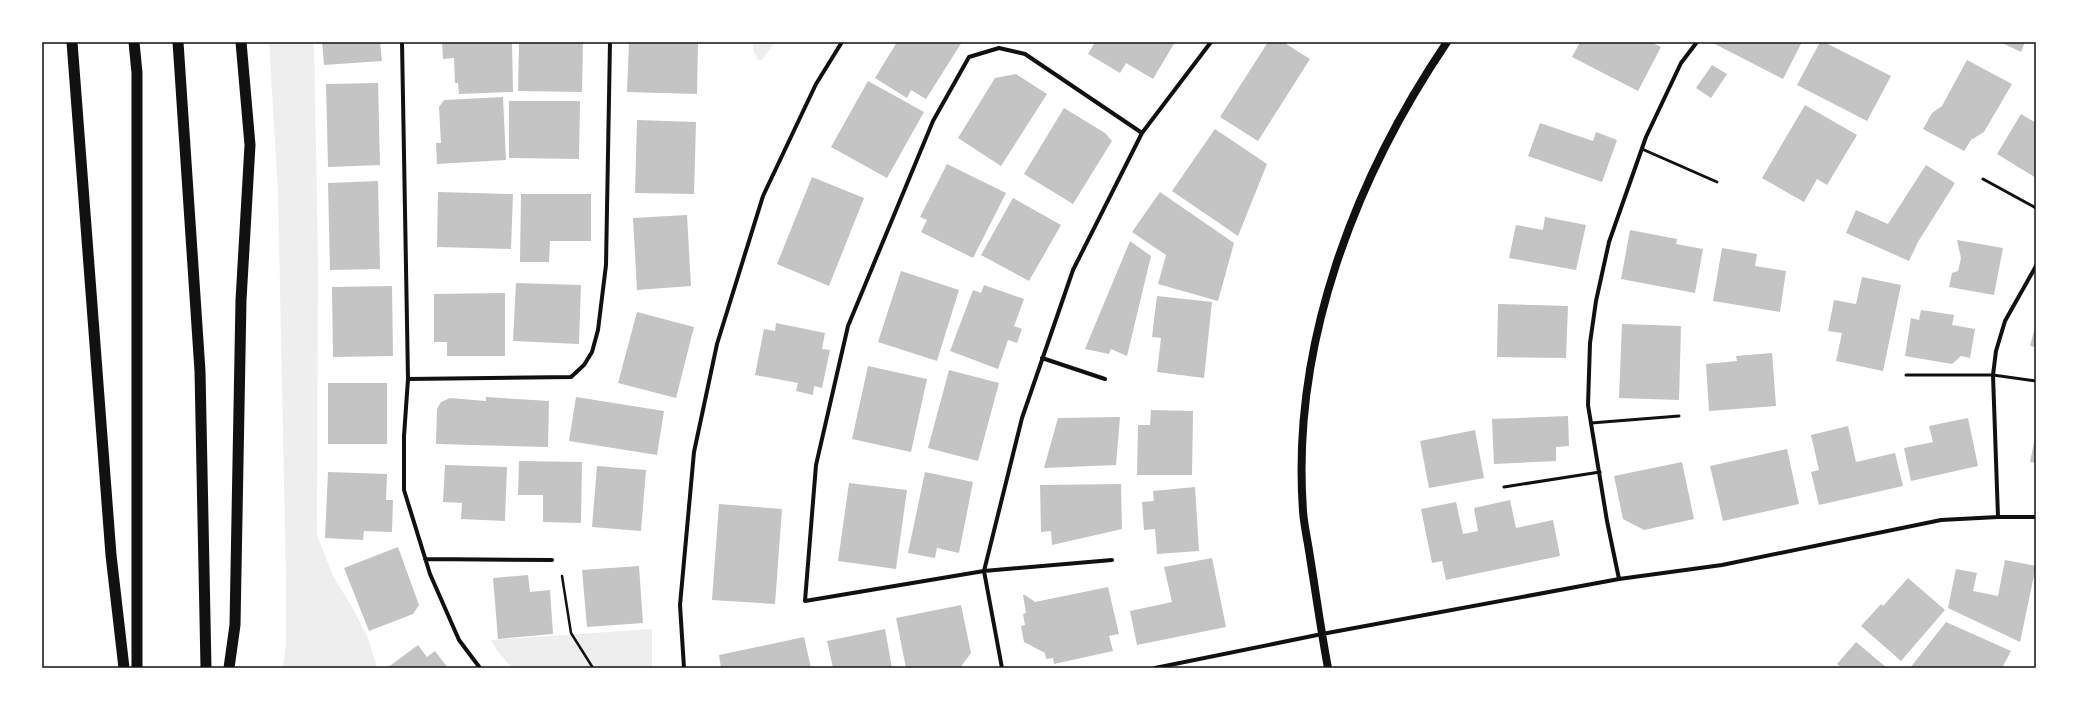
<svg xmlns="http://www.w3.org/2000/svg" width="2078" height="710" font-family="'DM Sans',sans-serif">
	<rect width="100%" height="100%" fill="#fff"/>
	<path fill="#eee" d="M269 42H314L318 261 317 535 333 576 352 607 368 638 377 668H283L286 642V579L278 192Z
		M752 42H775L762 60H758L754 52Z
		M652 629V668H512L498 652 491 640Z"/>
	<path fill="#c4c4c4" d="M322 42H380L382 61 324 65Z
		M442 42H512L513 92 459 94 458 83H455L454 58 443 59Z
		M519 42H583L582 92 518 91Z
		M629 42H698L697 94 627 92Z
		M897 42H962L926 99 911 90 907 98 875 78Z
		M1095 42H1175L1153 79 1126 63 1120 73 1088 54Z
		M1268 42H1283L1310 59 1258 141 1220 117Z
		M1580 42H1651L1661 47 1638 91 1572 57Z
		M1711 42H1802L1783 79Z
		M1820 42H1824L1891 76 1867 121 1797 85Z
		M2000 42H2025L2021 52Z
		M1967 60 2012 84 1984 132 1971 140 1964 151 1923 129 1932 113 1942 106Z
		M1712 65 1727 74 1711 98 1696 88Z
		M1016 74 1047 94 1001 166 958 138 995 78Z
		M868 81 924 112 887 178 831 147Z
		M378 83 380 165 328 167 326 84Z
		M503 97 506 160 437 164 436 143H441L439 107 444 100Z
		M509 101H580L579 159 509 158Z
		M1805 105 1857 135 1827 185 1817 179 1804 202 1762 178Z
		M1064 108 1105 133 1112 141 1073 204 1024 174Z
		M2021 114 2036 123V178L1997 154Z
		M637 120 696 122 694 194 635 193Z
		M1540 123 1593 141 1596 132 1617 140 1602 182 1528 156Z
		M1215 129 1267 164 1238 236 1172 191Z
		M947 164 1006 193 973 258 921 232 927 220 920 217Z
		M1926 165 1955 183 1918 242 1909 261 1846 233 1856 210 1888 224Z
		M812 177 864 198 829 286 777 264Z
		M378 181 380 269 330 270 328 183Z
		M438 192 513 194 511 249 437 247Z
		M1160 192 1234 243 1218 301 1158 284 1166 255 1132 232Z
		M521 194H591V241H550L549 262H520Z
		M1013 198 1061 225 1029 281 981 255Z
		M687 215 691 286 637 290 633 218Z
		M1545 217 1586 225 1576 270 1509 258 1516 225 1543 230Z
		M1630 230 1677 239 1676 244 1703 249 1695 293 1621 279Z
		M1957 240 2003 248 1994 295 1949 287 1952 273 1958 271 1961 258Z
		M1130 241 1151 256 1127 356 1111 349 1109 354 1085 349Z
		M1722 248 1757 254 1755 266 1786 271 1780 312 1713 301Z
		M901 271 959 290 937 361 878 342Z
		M1862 277 1901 285 1883 371 1836 361 1842 333 1828 331 1834 300 1856 304Z
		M516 283 581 285 579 344 513 341Z
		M984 285 1024 299 1014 326 1022 329 1017 343 1008 340 998 369 950 351 973 290 981 293Z
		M392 286 393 356 333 357 332 287Z
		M505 293V356H447V342H434V294Z
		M1157 296 1212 302 1204 378 1157 372 1161 338 1152 337Z
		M1498 304 1568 306 1566 358 1497 357Z
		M1921 310 1954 315 1952 325 1975 329 1970 358 1961 356 1952 364 1905 356 1911 318 1919 320Z
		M637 312 694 327 676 398 618 383Z
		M776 323 825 333 822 349 830 350 822 388 814 386 813 395 796 391 798 383 755 375 764 329 775 331Z
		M2036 323V347L2030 346Z
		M1622 324 1681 326 1679 400 1619 398Z
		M1772 353 1776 406 1709 411 1706 364 1737 361 1736 356Z
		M868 366 927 379 911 452 852 439Z
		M949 370 999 383 978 461 928 448Z
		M328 383H387V444H328Z
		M486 397 549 401 548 447 436 444 437 409 441 402 450 398 486 401Z
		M576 397 664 411 657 455 569 441Z
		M1151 410 1193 411 1192 475H1137L1138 425H1150Z
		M1568 416 1569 446 1556 447V461L1494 464 1492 419Z
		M1120 417 1116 465 1044 468 1058 418Z
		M1968 418 1978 466 1911 481 1904 448 1933 442 1929 426Z
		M1848 426 1856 462 1895 453 1903 486 1819 505 1811 472 1819 470 1811 435Z
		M1475 430 1484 478 1429 488 1420 441Z
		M2035 437 2036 438V463L2030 462Z
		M1787 449 1799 504 1723 521 1710 466Z
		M519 461 582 462 581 523 543 522V495H518Z
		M1682 462 1694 519 1644 530 1623 519 1614 476Z
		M445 465 507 467 505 521 461 519 462 503 443 502Z
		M597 466 646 470 641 531 592 527Z
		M328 472 387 474 386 500H393L392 532 364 531 363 540 325 538Z
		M925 472 973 482 959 553 937 548 935 558 908 553Z
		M849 483 907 490 896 569 838 561Z
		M1121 484 1122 529 1052 545 1051 531 1041 532 1040 485Z
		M1195 487 1199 551 1157 554 1155 529 1144 530 1142 502 1154 501 1153 491Z
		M1510 500 1516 528 1553 520 1560 556 1446 580 1442 561 1432 563 1421 509 1456 502 1463 534 1478 531 1474 508Z
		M719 504 782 509 775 604 712 600Z
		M398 547 419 605 413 614 369 631 344 568Z
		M1212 558 1226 627 1137 645 1130 611 1172 602 1164 567Z
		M2005 560 2036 566 2020 642 1948 608 1956 569 1977 573 1973 591 1998 596Z
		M639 566 643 623 587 627 582 570Z
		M528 575 530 592 550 590 553 634 498 639 493 578Z
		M1908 578 1945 610 1901 661 1861 626 1881 604 1883 606Z
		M1108 587 1119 634 1109 636 1113 651 1054 664 1053 658 1046 659 1045 653 1024 642 1021 626 1025 625 1023 614 1026 613 1023 595H1025L1035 602Z
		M961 605 971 653 960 668H906L896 618Z
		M1946 622 2011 651 2002 668H1910Z
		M885 629 892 668H833L827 641Z
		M804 637 811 668H721L719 655Z
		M1856 642 1887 668H1842L1837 664Z
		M418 645 427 657 435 651 448 668H387Z"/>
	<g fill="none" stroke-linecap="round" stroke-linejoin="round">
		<path stroke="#111" stroke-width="2.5" d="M562 576 571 633 593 668"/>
		<path stroke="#111" stroke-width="3" d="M1642 149 1717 182
			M1983 179 2036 208
			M1906 375H1993L2036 381
			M1591 423 1679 416
			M1504 487 1600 472"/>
		<path stroke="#111" stroke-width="4" d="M402 42 408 379 404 436V490L430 574 459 640 480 668
			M1042 358 1105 379
			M408 379 571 377 584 365 592 352 598 330 606 265 610 42
			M1998 517 1993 375 1996 351 2005 321 2036 266
			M425 559 552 560
			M1112 560 984 571 805 601 816 465 848 326 933 121 969 57 999 48 1025 54 1142 133
			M1619 579 1607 521 1588 405 1590 343 1596 301 1609 242 1646 137 1681 63 1697 42
			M684 668 680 605 694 452 717 344 763 196 816 84 842 42
			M1002 668 984 571 1022 418 1073 270 1142 133 1211 42
			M1155 668 1322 634 1619 579 1722 565 1941 520 1998 517H2036"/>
		<path stroke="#111" stroke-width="8" d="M1328 668C1321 631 1316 594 1310 557 1308 542 1304 526 1303 511 1291 344 1355 178 1447 42"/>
		<path stroke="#111" stroke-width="11" d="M72 42 111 555 124 668
			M134 42 137 73V668
			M178 42 200 371 206 668
			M229 668 235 625 241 300 250 145 241 42"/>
	</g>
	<rect width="2078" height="710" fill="none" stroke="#ffffff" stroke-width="86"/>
	<rect x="43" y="43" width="1992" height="624" fill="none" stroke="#111" stroke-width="1.5"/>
</svg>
